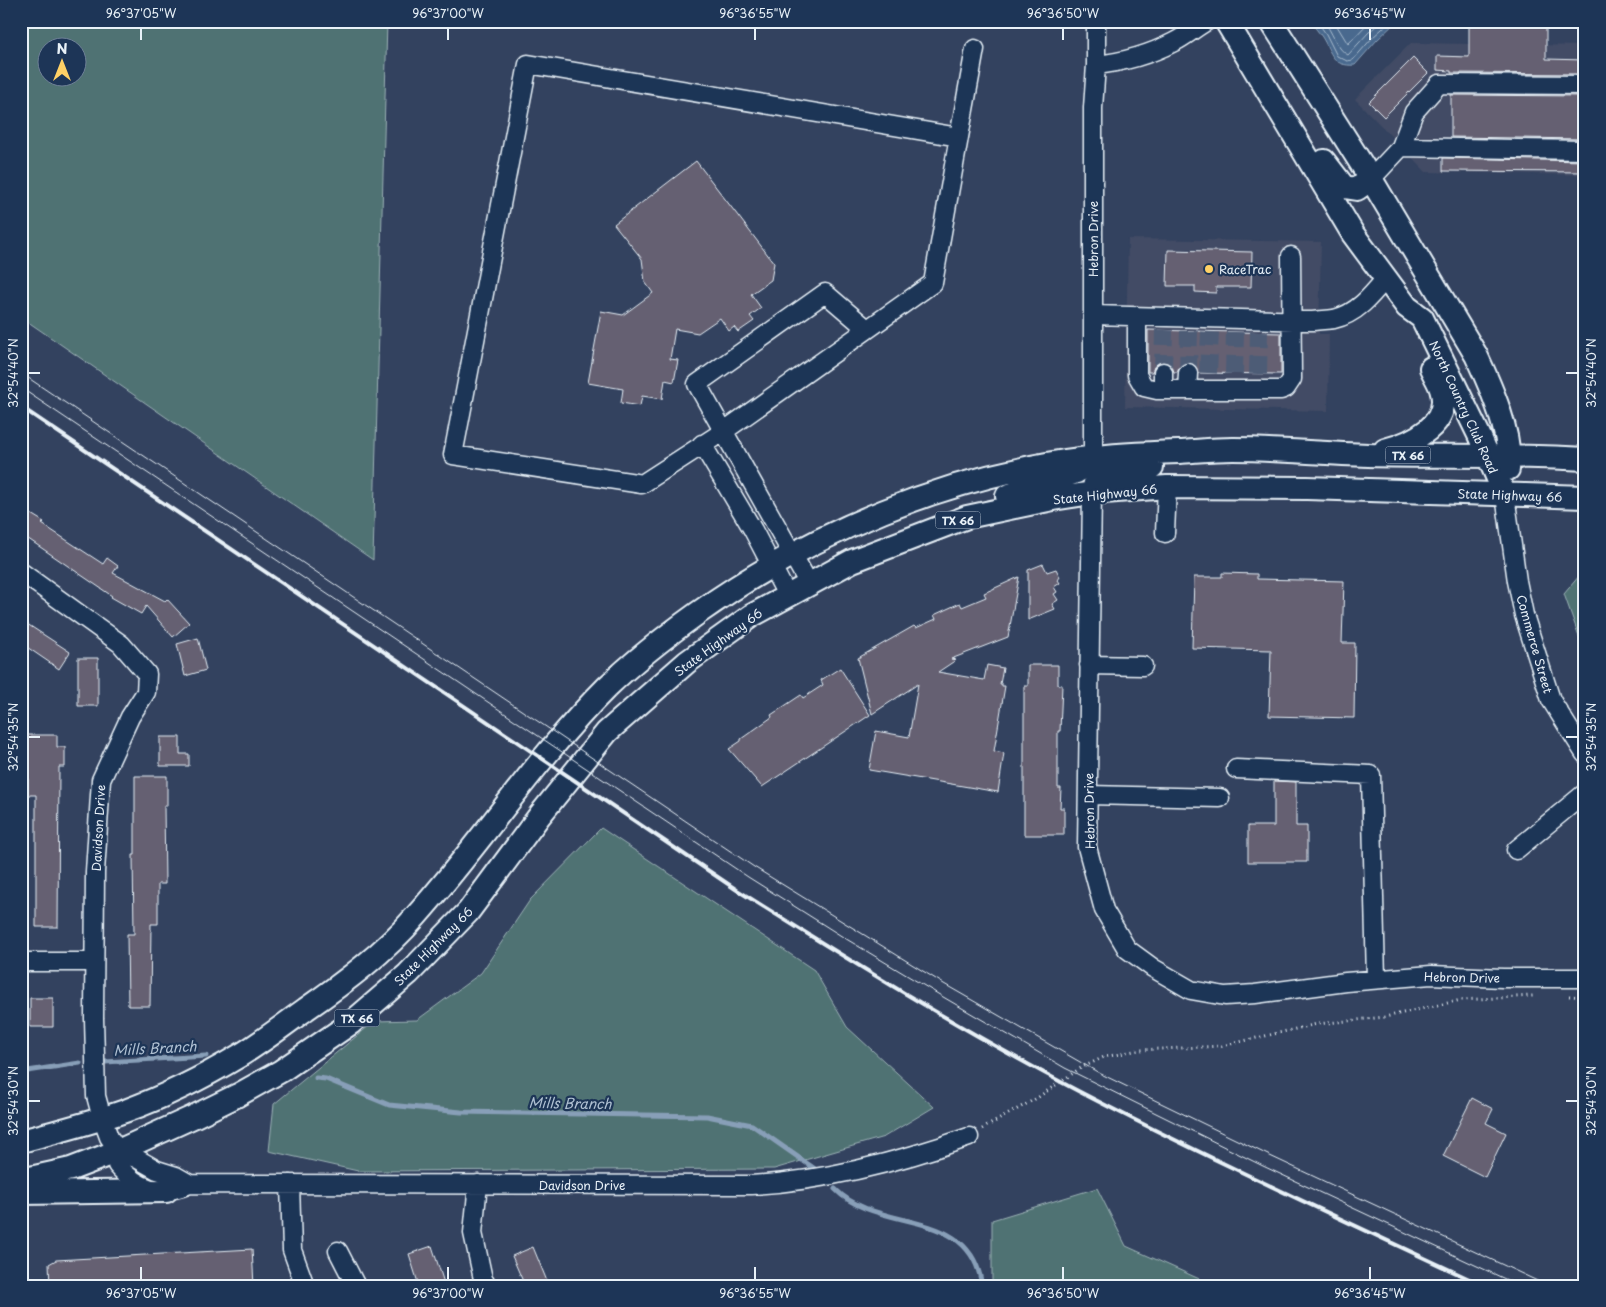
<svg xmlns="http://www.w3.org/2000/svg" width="1606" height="1307" font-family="'Playpen Sans',sans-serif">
	<rect width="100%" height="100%" fill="#33425f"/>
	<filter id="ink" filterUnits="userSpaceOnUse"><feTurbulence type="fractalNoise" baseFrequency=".02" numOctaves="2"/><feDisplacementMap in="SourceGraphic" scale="10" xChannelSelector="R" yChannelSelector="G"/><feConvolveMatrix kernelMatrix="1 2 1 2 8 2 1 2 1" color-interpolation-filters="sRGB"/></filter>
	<g filter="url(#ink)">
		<path fill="#424b65" d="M1411 43 1585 46V175L1426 172 1355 99Z
			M1128 239 1321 242 1319 334H1329L1328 411 1125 407Z"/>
		<path fill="#507273" stroke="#9cb2b6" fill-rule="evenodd" d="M21 21H387L373 560 21 317ZM48 48H78V78H48Z
			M1585 569V653L1564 594Z
			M601 828 814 970 847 1027 934 1107 884 1137 774 1169 358 1171 269 1151 274 1104 375 1021 417 1020 481 973 530 900Z
			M1097 1188 1126 1246 1215 1286H992V1220Z"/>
		<path fill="#48698e" stroke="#889fb8" d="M1310 21H1397L1377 40 1355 65C1332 67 1332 53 1322 37 1319 32 1314 27 1310 21Z"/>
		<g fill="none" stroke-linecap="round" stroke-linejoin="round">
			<path stroke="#a8bbce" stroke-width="1" d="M1317 21 1326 34 1337 56 1347 61 1353 60 1373 37 1391 21
				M1324 21C1332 31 1337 50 1348 55L1369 32 1382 21
				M1334 21 1348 44 1370 21"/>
			<path stroke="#889fb8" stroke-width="5" d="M105 1062 206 1056
				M21 1072 80 1063
				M316 1078 326 1079 389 1105 461 1112 707 1116 752 1125 815 1169
				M835 1189C879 1234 971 1205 982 1286"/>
		</g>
		<path fill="#656072" stroke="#e8f1f8" d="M1469 21H1546V59L1585 60V74L1451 73V71L1437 70V56L1469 57Z
			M1413 58 1428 73 1384 117 1369 102Z
			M1451 95 1585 96V139L1451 137Z
			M1443 158 1585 161V172L1443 171Z
			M696 161 774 263 771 280 751 294 761 308 750 316 754 321 738 332 734 327 729 331 720 318 698 333 675 329 670 359 678 360 674 382 665 380 662 399 642 396 640 406 621 403 623 389 588 383 601 311 623 315 653 293 645 282 642 259 614 224Z
			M1168 250 1252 252 1251 287H1216V293L1195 292V286H1167Z
			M1148 330 1281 333V374L1198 373 1194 364 1188 362 1179 367 1177 372H1174L1172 366 1163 361 1157 363 1154 367 1152 372H1148Z
			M21 508 44 522 42 524 103 564 107 558 118 566 113 573 165 601 167 599 189 623 173 637 146 606 141 614 111 597 112 596 21 534Z
			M1043 564 1047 572 1056 569 1060 577 1058 580 1060 583 1054 587 1057 592 1054 594 1058 600 1052 604 1055 609 1028 620V570Z
			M1222 573 1257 574V579L1344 581 1342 643H1355L1354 718 1269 716 1271 650 1192 648 1194 577H1222Z
			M1019 577 1008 637 951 659 956 660 938 672 984 680 987 665 1003 668 1000 684H1002V686H1005L994 751 1004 753 998 792 869 770 876 731 909 737 918 684 872 714 858 658 914 626 916 628 936 619 934 615 960 603 962 607 986 597 984 593Z
			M21 620 70 652 59 669 21 643Z
			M198 638 206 670 185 676 177 644Z
			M78 658H98V706H78Z
			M1028 665H1058V685H1062L1060 731H1058V788H1061L1060 808H1064V835H1024V686H1028Z
			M840 668 870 715 762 787 729 749 741 741V739L772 717 771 715 801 695 803 698 823 685 821 680Z
			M23 735H57V747H65V767H59L58 927H36V795H28V758H23Z
			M160 737H180V754H189V766H160Z
			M135 776H167V806H164L165 884H158V924H151L150 1006H128L127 934H134L133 855H135Z
			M1274 781 1296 782V826H1307V862H1248V826H1274Z
			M30 998H53V1027H30Z
			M1472 1098 1493 1109 1486 1123 1506 1133 1485 1177 1443 1156Z
			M432 1246 445 1286H419L409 1254Z
			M533 1247 549 1286H525L512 1256Z
			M252 1249 254 1286H50L49 1264 56 1260Z"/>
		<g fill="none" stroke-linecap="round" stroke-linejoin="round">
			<path stroke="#4e5c76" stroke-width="18" stroke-dasharray="18 9" stroke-linecap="butt" d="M1163 372 1164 330
				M1188 373 1189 331
				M1208 373 1210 332
				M1234 374 1235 332
				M1258 374 1259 332"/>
			<defs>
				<path id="minor" d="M528 64 959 137 933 283 724 431 642 484 453 455Z
					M1096 65C1124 62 1149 55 1174 42 1186 36 1196 27 1207 21
					M959 137 975 49
					M1401 147 1585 150
					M1371 179 1401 147 1414 112 1439 84 1585 85
					M1093 315 1313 321C1320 320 1327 320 1334 319 1357 314 1372 295 1386 278
					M1137 316V375L1144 387 1157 390H1281L1286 388 1292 379 1291 256
					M1163 390V372
					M1187 390 1188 373
					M702 444 753 530 787 595
					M1093 457V108L1096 65V21
					M1092 493 1087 847 1104 910 1127 949 1153 968 1191 990 1225 996 1255 994 1346 982 1431 975 1503 978H1585
					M1505 495 1517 581 1524 615 1551 700 1585 754
					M1165 533 1167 487
					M21 572 121 644 147 674 146 692 130 717 101 780 95 872 94 1018 96 1096 102 1118 109 1137 118 1151 136 1158 157 1170 176 1176 190 1184
					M809 584 697 384 825 293 867 329
					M1089 665 1143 666
					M1236 769 1371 775 1376 979
					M1088 795 1220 798
					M1516 850 1585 793
					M21 962H94
					M118 1151 117 1165C139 1190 159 1197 190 1184L751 1185C826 1181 899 1162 969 1137
					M290 1184 292 1250 304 1283 306 1286
					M478 1184 473 1233 483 1279 487 1286
					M338 1251 356 1286"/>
				<path id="major" d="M1226 21 1353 234 1407 307 1422 318 1479 435 1505 495
					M1271 21 1371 179 1476 355C1490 385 1513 436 1508 469
					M1324 161 1344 187 1357 189 1371 179
					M1385 450C1412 443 1453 424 1441 389 1439 382 1434 375 1431 368
					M1092 493 1096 480C1112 469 1134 469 1152 467
					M1007 496 1076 472 1088 464
					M21 1141C56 1132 91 1123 125 1111 164 1097 204 1077 239 1056 262 1042 284 1025 306 1009 345 982 385 952 416 916 482 842 536 758 607 687 635 660 666 636 698 613 812 532 948 475 1088 458 1118 454 1149 453 1179 452 1196 451 1215 449 1233 449 1278 449 1323 454 1368 455 1440 457 1512 454 1585 459
					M21 1180 71 1169 118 1151 193 1117 238 1095 281 1071 351 1023 408 974 468 912 540 815 607 732 687 662 751 616 852 561 967 517 1053 499 1092 493 1167 487 1307 488 1585 497
					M21 1193 166 1191"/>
			</defs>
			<use href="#minor" stroke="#e8f1f8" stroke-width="21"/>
			<use href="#major" stroke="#e8f1f8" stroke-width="26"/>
			<path stroke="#e8f1f8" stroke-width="3" stroke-dasharray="1 4" stroke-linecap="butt" d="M1569 996 1585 997
				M982 1129 1037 1098 1079 1069 1104 1057 1139 1050 1222 1046 1317 1024 1385 1017 1461 1000 1533 996"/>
			<use href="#minor" stroke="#1d3557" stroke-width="18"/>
			<use href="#major" stroke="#1d3557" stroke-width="22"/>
			<path stroke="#e8f1f8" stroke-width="1" d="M21 373 754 867 944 984 1101 1074 1268 1155 1548 1286
				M21 388 748 877 843 937 938 994 1065 1068 1263 1166 1520 1286"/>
			<path stroke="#e8f1f8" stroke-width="4" d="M21 407 737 890C849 960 961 1030 1078 1091 1211 1160 1348 1222 1484 1286"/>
		</g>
	</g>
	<path fill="none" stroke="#e8f1f8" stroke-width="2" d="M141 28V40M448 28V40M755 28V40M1063 28V40M1370 28V40M28 373H40M1566 373H1578M28 737H40M1566 737H1578M28 1101H40M1566 1101H1578M141 1267V1280M448 1267V1280M755 1267V1280M1063 1267V1280M1370 1267V1280"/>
	<circle fill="#ffd166" stroke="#1d3557" stroke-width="2" cx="1209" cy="269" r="5"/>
	<g text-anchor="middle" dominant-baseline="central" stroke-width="4.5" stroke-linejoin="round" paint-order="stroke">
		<g fill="#1d3557" stroke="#abb9c8" stroke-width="1">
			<rect x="1385.5" y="446.5" width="45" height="17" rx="4"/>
			<rect x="935.5" y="511.5" width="45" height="17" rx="4"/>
			<rect x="334.5" y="1009.5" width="45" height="17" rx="4"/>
		</g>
		<g font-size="11" font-weight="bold" fill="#e8f1f8">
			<text x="1408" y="455">TX 66</text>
			<text x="958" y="520">TX 66</text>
			<text x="357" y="1018">TX 66</text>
		</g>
		<g font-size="12" fill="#e8f1f8" stroke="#1d3557">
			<text transform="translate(1093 239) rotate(-90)">Hebron Drive</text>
			<text transform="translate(1464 407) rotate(65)">North Country Club Road</text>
			<text transform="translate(1105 494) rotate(-6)">State Highway 66</text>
			<text transform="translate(1510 495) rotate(2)">State Highway 66</text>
			<text transform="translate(718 642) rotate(-36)">State Highway 66</text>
			<text transform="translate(1535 644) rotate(74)">Commerce Street</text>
			<text transform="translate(1089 811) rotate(-91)">Hebron Drive</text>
			<text transform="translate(98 828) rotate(-87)">Davidson Drive</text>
			<text transform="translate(433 946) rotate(-45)">State Highway 66</text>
			<text transform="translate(1462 977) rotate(1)">Hebron Drive</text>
			<text x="582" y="1185">Davidson Drive</text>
		</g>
		<g font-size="12" fill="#e8f1f8" stroke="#1d3557" text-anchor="start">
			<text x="1219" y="269">RaceTrac</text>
		</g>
		<g font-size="14" font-style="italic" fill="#b0c1d3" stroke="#1d3557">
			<text transform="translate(155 1048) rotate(-3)">Mills Branch</text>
			<text transform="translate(570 1103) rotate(1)">Mills Branch</text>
		</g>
	</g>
	<rect width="1606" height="1307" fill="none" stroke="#1d3557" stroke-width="55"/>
	<g transform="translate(62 62)"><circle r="24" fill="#1d3557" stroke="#6e8097"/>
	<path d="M0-4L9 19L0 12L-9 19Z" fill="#ffd166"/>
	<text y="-8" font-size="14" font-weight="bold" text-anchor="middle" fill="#e8f1f8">N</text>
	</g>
	<rect x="28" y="28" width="1550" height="1252" fill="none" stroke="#e8f1f8" stroke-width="2"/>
	<g font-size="12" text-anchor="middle" fill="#e8f1f8">
		<text x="141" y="18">96°37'05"W</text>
		<text x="448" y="18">96°37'00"W</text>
		<text x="755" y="18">96°36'55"W</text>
		<text x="1063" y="18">96°36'50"W</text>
		<text x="1370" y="18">96°36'45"W</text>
		<text transform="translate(14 373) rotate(-90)" y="4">32°54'40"N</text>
		<text transform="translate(1592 373) rotate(-90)" y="4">32°54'40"N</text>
		<text transform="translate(14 737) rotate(-90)" y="4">32°54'35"N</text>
		<text transform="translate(1592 737) rotate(-90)" y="4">32°54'35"N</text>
		<text transform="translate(14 1101) rotate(-90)" y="4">32°54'30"N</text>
		<text transform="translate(1592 1101) rotate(-90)" y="4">32°54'30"N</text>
		<text x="141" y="1298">96°37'05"W</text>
		<text x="448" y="1298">96°37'00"W</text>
		<text x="755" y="1298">96°36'55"W</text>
		<text x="1063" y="1298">96°36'50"W</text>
		<text x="1370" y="1298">96°36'45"W</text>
	</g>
</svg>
